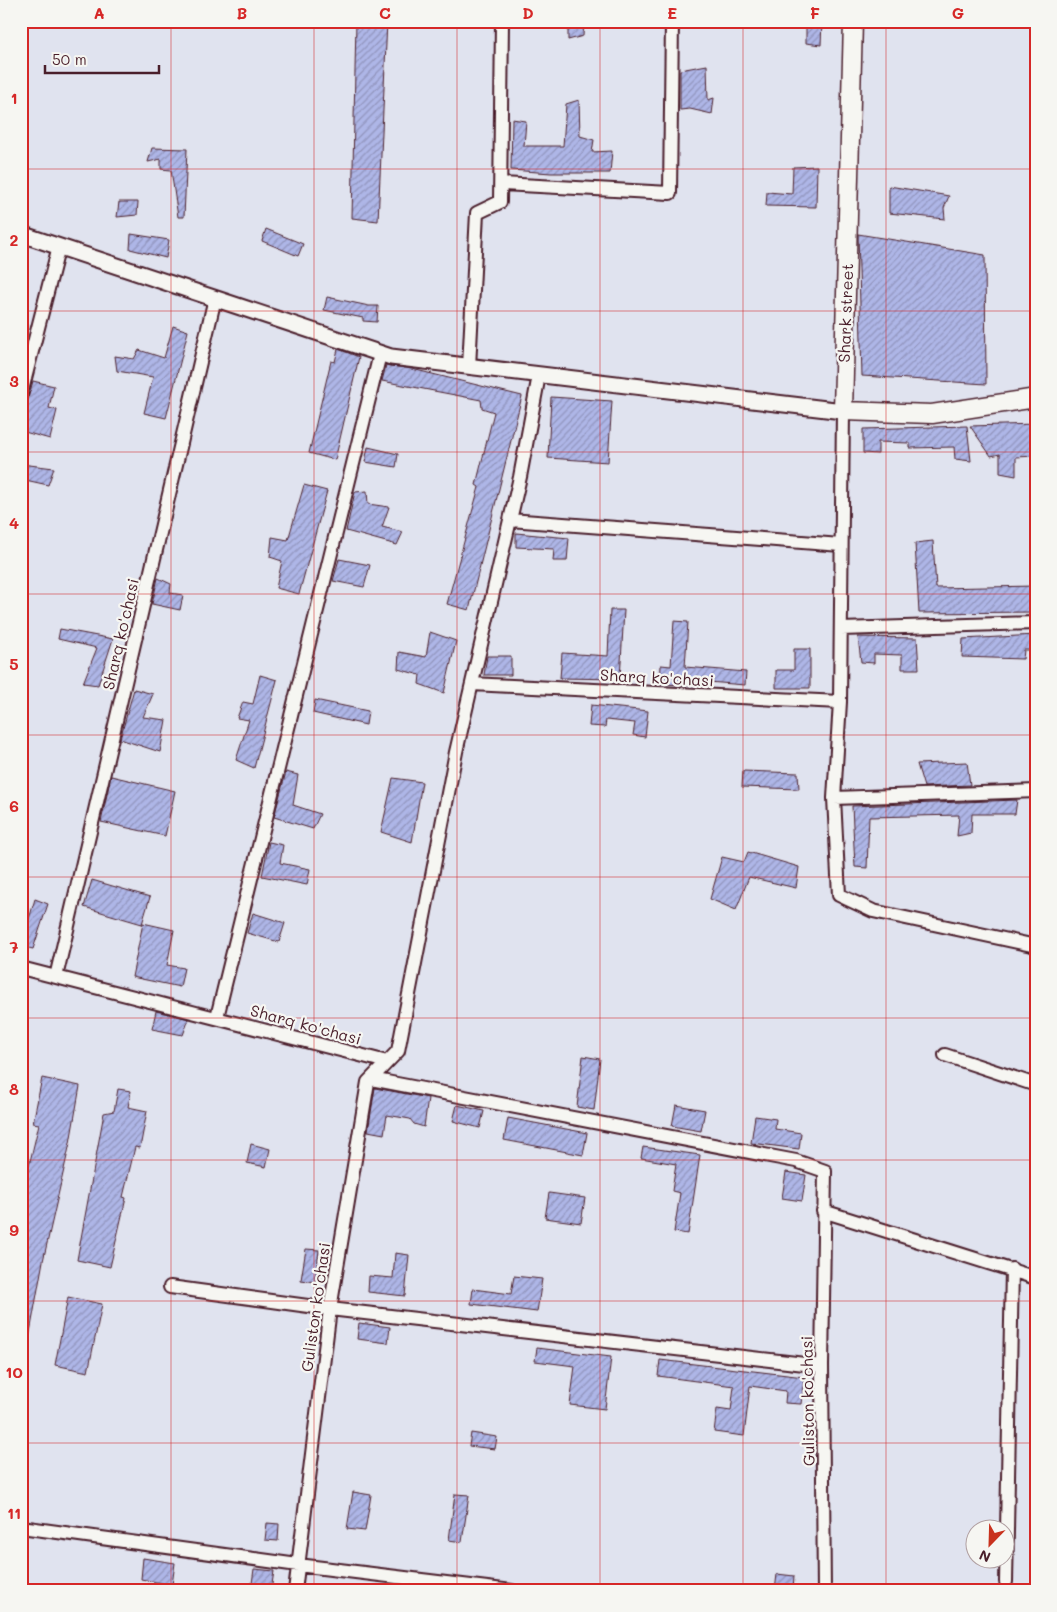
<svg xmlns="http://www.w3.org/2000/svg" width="1057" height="1612" font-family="Mali,sans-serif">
	<defs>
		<pattern id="building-hatch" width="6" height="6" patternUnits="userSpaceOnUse" patternTransform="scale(1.25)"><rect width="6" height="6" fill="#aeb6e7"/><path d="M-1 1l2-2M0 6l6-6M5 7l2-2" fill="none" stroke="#9093bb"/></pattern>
	</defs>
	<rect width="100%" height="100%" fill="#e0e3ef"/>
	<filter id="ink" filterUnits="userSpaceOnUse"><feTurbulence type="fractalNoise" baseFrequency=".02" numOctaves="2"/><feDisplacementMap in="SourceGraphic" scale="10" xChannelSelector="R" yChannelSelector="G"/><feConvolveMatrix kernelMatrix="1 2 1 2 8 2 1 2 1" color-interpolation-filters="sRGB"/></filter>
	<g filter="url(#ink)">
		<path fill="url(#building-hatch)" stroke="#4a1f2b" d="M356 21H387L378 221 352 218Z
			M568 21H584L583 36 568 40Z
			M806 21H822L821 45 806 43Z
			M707 65 708 100 714 98 712 114 690 109 680 110V70Z
			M579 100 580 136 594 140 592 152 612 151 610 173H551L511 170 512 119 526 121 524 146H563L566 104Z
			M152 148 187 149 184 217H178L171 170 161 169V159L148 162Z
			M817 166 816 207 766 206 767 192 792 194 793 167Z
			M889 186 949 196 944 208 945 219 889 213Z
			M119 202H138L137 215 117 217Z
			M266 229 303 244 298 256 262 241Z
			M131 234 169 240 166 258 130 249Z
			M858 234 985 255 986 384 862 376Z
			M327 297 369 306H378L377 322 363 321V318L324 310Z
			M173 326 188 331 166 418 144 413 153 377 117 371 115 356 134 359 139 350 164 358Z
			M338 349 359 357 335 460 309 453 331 361 335 362Z
			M386 365 412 369 522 396 469 610 447 604 479 487 476 485 494 412 482 408 481 400 382 381Z
			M33 381 54 386 49 408 57 410 50 439 21 431V423Z
			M551 397 612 401 608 462 548 458Z
			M1036 424V456L1016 457V476L1000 473V454L991 456 970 426Z
			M967 426 971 461 955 459 954 447 910 448V443L878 442V454L863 453V429Z
			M368 447 398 454 396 467 365 462Z
			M21 464 54 468 48 485 21 479Z
			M304 485 327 491 299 594 276 588 282 561 270 557 272 537 288 540Z
			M367 491 368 504 389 507 382 527 403 532 397 545 346 531 355 492Z
			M516 533 569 538 567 561H553L554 549 516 547Z
			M933 541 936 588 1036 586V612L919 613 915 543Z
			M339 559 370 565 364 587 333 581Z
			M158 578 171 584 170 593 183 595 180 610 152 604Z
			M610 610H624L620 679 560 678 562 653 608 656Z
			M674 621 688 622 685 667 746 672 745 685 684 680V685L660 684 661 665 671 666Z
			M60 629 113 639 98 685 83 683 97 648 58 639Z
			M430 632 456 641 444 693 419 684 420 675 398 669 399 652 426 657Z
			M1036 635V650H1024L1023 659 962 657 963 639Z
			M858 637 917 638 919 669H902V655L874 654V663L861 662Z
			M794 649H810V688H776V670H794Z
			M487 656H511V675H484Z
			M260 675 277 680 254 768 236 760 249 720 237 718 243 702 253 704Z
			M134 689 153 694 143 717 166 720 160 752 120 739Z
			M315 700 368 711 366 725 313 713Z
			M591 705 648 711 645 737 633 735 635 723 606 720 605 727 589 726Z
			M967 762 970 785 924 787 917 764Z
			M743 771 798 773 799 789 742 787Z
			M286 772 298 775 293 805 320 814 313 829 274 817Z
			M111 776 175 791 165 836 101 822Z
			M393 778 422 782 412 842 381 832Z
			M1017 800 1015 814H972L971 833 957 836 959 815 869 817 867 868 855 867 852 806Z
			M269 842 283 845 280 863 310 869 307 885 262 876Z
			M748 852 799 867 796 888 749 877 736 910 710 899 722 857 744 862Z
			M92 880 150 897 142 924 84 907Z
			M35 899 48 904 33 949 21 946V929H26Z
			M253 913 285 923 279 942 247 933Z
			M143 923 174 930 167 965 184 968 180 987 132 977Z
			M156 1011 189 1019 183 1035 152 1029Z
			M583 1056 600 1059 594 1110 577 1107Z
			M42 1078 80 1086 70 1143 43 1261 27 1349 21 1348V1199L39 1124 33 1123Z
			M375 1088 428 1098 424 1127 414 1124 410 1119 387 1115 384 1134 368 1131Z
			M118 1089 131 1091 128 1107 147 1111 140 1148 135 1147 123 1197 126 1198 110 1267 77 1260 104 1113 114 1111Z
			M457 1105 484 1111 480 1128 453 1121Z
			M676 1105 705 1110 701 1131 672 1126Z
			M755 1116 776 1119 775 1129 801 1133 799 1149 751 1143Z
			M508 1118 587 1133 583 1155 504 1140Z
			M251 1144 270 1149 266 1167 247 1163Z
			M643 1147 700 1155 688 1234 674 1232 680 1193 672 1191 676 1164 641 1158Z
			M786 1172 806 1175 802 1201 782 1198Z
			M549 1193 585 1198 581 1223 545 1218Z
			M306 1249 319 1250 315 1282 301 1280Z
			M395 1253 409 1255 405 1296 368 1292 369 1276 393 1278Z
			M514 1276 542 1279 537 1312 471 1304 473 1289 511 1294Z
			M68 1297 102 1304 88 1372 55 1365Z
			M359 1323 390 1327 388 1343 357 1339Z
			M537 1348 611 1357 605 1409 570 1405 575 1366 535 1361Z
			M660 1360 804 1377 801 1404 785 1403 786 1391 750 1386 744 1436 714 1432 717 1409 731 1411 734 1386 658 1376Z
			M471 1433 497 1437 495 1449 469 1446Z
			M353 1492 371 1495 365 1531 347 1529Z
			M455 1494 469 1495 462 1542 449 1540Z
			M267 1523 279 1524 278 1541 265 1540Z
			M143 1558 175 1563 172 1585 141 1579Z
			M254 1569 274 1571 271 1591H251Z
			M777 1574 794 1576 793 1591H775Z"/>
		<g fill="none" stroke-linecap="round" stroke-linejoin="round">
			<defs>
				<path id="minor" d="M501 184 670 193 672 21
					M469 367 477 213 500 202 502 21
					M21 394 59 246
					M843 411 840 702 834 798 839 895 873 911 1036 946
					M510 520 841 545
					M841 629 1036 623
					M472 684 840 702
					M834 798 1036 791
					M21 968 387 1062
					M56 977 215 298
					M217 1017 380 354
					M945 1055 1036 1085
					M371 1079 796 1161 825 1171 822 1366 824 1591
					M823 1211 1036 1278
					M170 1287 330 1309 822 1366
					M21 1527 298 1565 512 1591
					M1006 1582 1012 1269
					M295 1591 330 1309 368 1082 398 1051 456 752 520 477 539 375"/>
				<path id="tertiary" d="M21 234 391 357 843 411"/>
				<path id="secondary" d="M853 21 843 411 932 414 1036 398"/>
			</defs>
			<use href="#minor" stroke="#4a1f2b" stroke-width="16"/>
			<use href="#tertiary" stroke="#4a1f2b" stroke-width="19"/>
			<use href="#secondary" stroke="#4a1f2b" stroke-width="21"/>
			<use href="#minor" stroke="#f6f6f2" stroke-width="12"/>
			<use href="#tertiary" stroke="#f6f6f2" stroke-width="15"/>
			<use href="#secondary" stroke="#f6f6f2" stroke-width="18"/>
		</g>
	</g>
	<path fill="none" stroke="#d62828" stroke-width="1" stroke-opacity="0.55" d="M171 21V1591M314 21V1591M457 21V1591M600 21V1591M743 21V1591M886 21V1591M21 169H1036M21 311H1036M21 452H1036M21 594H1036M21 735H1036M21 877H1036M21 1018H1036M21 1160H1036M21 1301H1036M21 1443H1036"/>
	<g text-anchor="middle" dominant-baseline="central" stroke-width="4.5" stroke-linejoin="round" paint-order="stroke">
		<g font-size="16" fill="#4a1f2b" stroke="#f6f6f2">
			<text transform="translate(845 313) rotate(-88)">Shark street</text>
			<text transform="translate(120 634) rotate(-77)">Sharq ko'chasi</text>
			<text transform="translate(657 677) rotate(3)">Sharq ko'chasi</text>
			<text transform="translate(306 1024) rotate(15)">Sharq ko'chasi</text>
			<text transform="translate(315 1307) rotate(-82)">Guliston ko'chasi</text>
			<text transform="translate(807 1401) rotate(-91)">Guliston ko'chasi</text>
		</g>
	</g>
	<rect width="1057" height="1612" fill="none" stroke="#f6f6f2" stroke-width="55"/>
	<g transform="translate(990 1544) rotate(203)"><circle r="24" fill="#f6f6f2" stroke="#b1a0a2"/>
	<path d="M0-4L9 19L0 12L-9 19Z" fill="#c8321e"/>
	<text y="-8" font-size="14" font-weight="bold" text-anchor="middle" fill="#4a1f2b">N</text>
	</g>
	<path d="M45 65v8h114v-8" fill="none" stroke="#4a1f2b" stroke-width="2.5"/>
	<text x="52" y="65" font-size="15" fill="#4a1f2b" stroke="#f6f6f2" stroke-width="4" paint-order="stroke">50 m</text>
	<rect x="28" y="28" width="1002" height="1556" fill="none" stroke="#d62828" stroke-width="2"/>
	<g font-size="16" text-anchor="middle" font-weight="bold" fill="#d62828">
		<text x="99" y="19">A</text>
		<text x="242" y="19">B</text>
		<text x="385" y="19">C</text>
		<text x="528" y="19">D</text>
		<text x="672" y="19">E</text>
		<text x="815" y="19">F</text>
		<text x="958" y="19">G</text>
		<text x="14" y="104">1</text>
		<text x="14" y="246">2</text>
		<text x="14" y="387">3</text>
		<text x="14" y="529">4</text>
		<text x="14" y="670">5</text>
		<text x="14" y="812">6</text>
		<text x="14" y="953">7</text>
		<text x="14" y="1095">8</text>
		<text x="14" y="1236">9</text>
		<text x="14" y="1378">10</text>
		<text x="14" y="1519">11</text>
	</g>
</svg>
